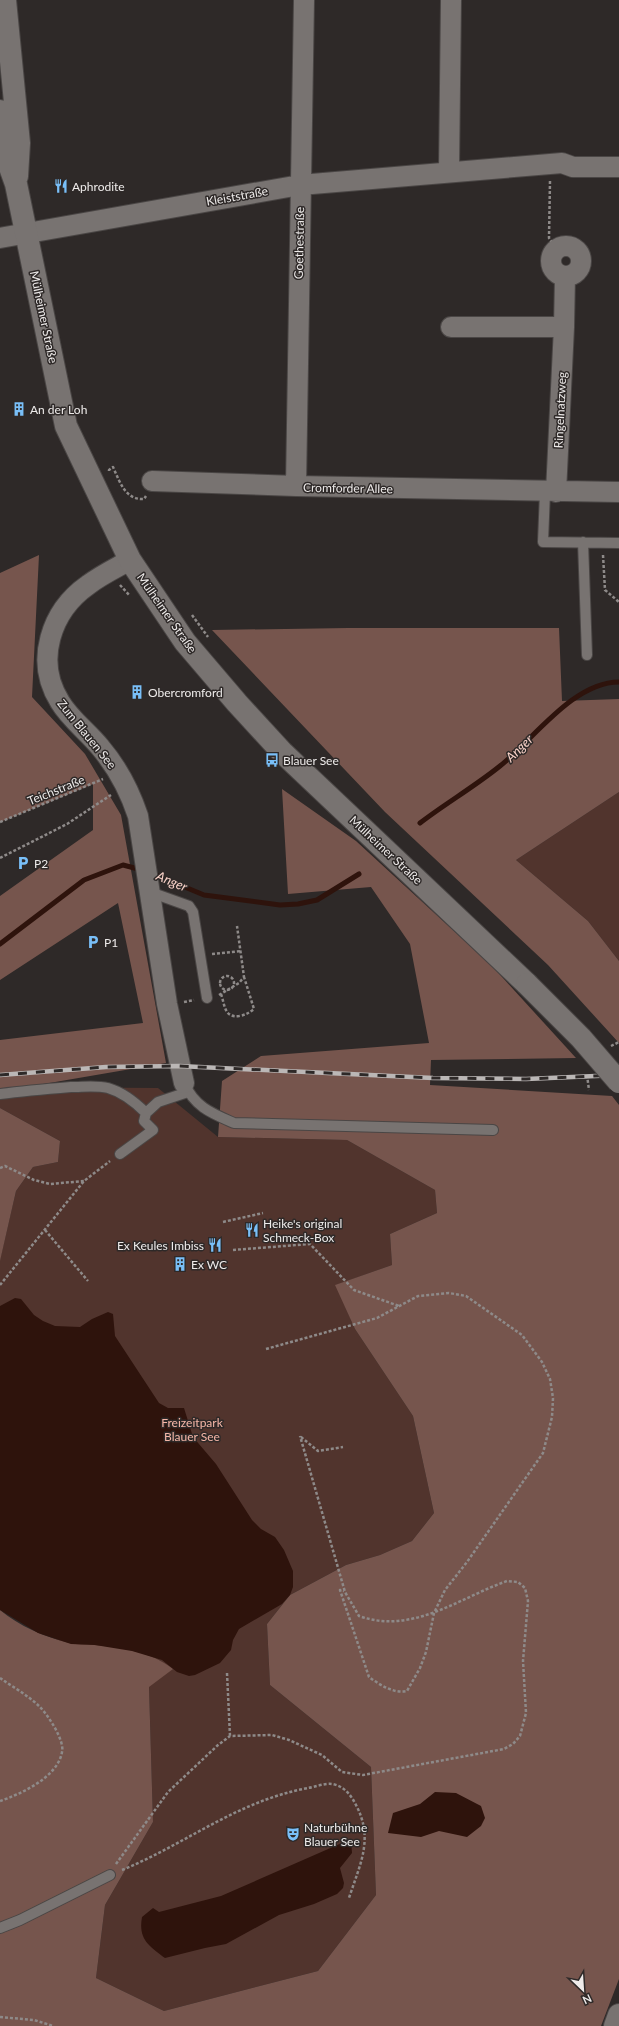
<svg xmlns="http://www.w3.org/2000/svg" width="619" height="2026" font-family="Lato,sans-serif">
	<rect width="100%" height="100%" fill="#2e2928"/>
	<path fill="#51342d" d="M619 792V961L588 921 516 860Z
		M26 1087 158 1088 218 1137 347 1140 435 1190 437 1213 390 1234 392 1265 336 1285 355 1329 413 1416 434 1513 412 1541 380 1555 346 1565 290 1595 267 1624 270 1685 371 1767 376 1895 318 1971 164 2011 96 1978 105 1905 153 1822 149 1687 0 1610V1260L16 1191 33 1167 58 1162 60 1141 0 1108V1099Z"/>
	<path fill="#76554d" d="M39 555 32 697 85 754 121 815 166 1063 26 1087 0 1099V1040L143 1023 118 903 0 980V896L93 830V784L0 822V573Z
		M348 628H559L562 701 619 699V792L516 860 588 921 619 961V1043L548 965 385 812 212 630Z
		M282 789 356 841 492 966 576 1058 431 1060 430 1085 612 1096 619 1105V1979L601 2026H0V1610C19 1626 45 1637 69 1643 77 1645 86 1644 94 1645 120 1647 152 1652 173 1669L149 1687 153 1822 105 1905 96 1978 164 2011 318 1971 376 1895 371 1767 270 1685 267 1624 290 1595 346 1565 380 1555 412 1541 434 1513 413 1416 355 1329 335 1285 392 1265 390 1234 437 1213 435 1190 347 1140 218 1137 222 1081 261 1056 429 1043 410 944 371 887 288 894Z
		M0 1108 60 1141 58 1162 33 1167 16 1191 0 1261Z"/>
	<path fill="#2e130c" d="M15 1298 21 1299 34 1315 43 1321 55 1326 80 1327 92 1319 108 1312 113 1314 115 1336 159 1403 168 1408H184L193 1437 216 1464 252 1520 261 1529 275 1537 284 1550 293 1571V1587L290 1595 282 1604 239 1629 233 1640 231 1650 220 1663 195 1675 189 1676 177 1672 162 1660 132 1651 95 1645 71 1644 38 1633 0 1610V1306Z
		M435 1792 456 1793 481 1806 485 1818 481 1826 467 1837 439 1831 421 1837 388 1833 393 1813 420 1804Z
		M351 1839 352 1853 340 1868 344 1883 343 1888 337 1894 314 1904 279 1915 226 1944 205 1948 165 1958C149 1946 138 1939 142 1917L153 1908 159 1912 221 1896Z"/>
	<g fill="none" stroke-linecap="round" stroke-linejoin="round">
		<path stroke="#2e130c" stroke-width="5" d="M420 823C446 803 474 787 500 766 533 740 573 682 619 682
			M151 873 204 895 280 905 298 904 317 900 359 874
			M0 944 84 880 123 865 142 870"/>
		<defs>
			<path id="service" d="M545 492 543 542 619 543
				M583 542 587 655
				M150 892 189 906 193 912 207 998
				M184 1083C195 1107 211 1113 234 1123L493 1130
				M0 1094C24 1091 47 1089 71 1087 83 1087 96 1085 108 1088 122 1092 135 1102 146 1113L144 1121 153 1130 120 1154
				M146 1113 158 1102 188 1092
				M0 1928 20 1920 110 1875"/>
			<path id="minor" d="M449 171 451 0
				M0 238 300 185 562 163 573 167H619
				M551 261a15 15 0 1 1 30 0a15 15 0 1 1-30 0Z
				M451 327H564
				M152 481 296 486 619 492
				M296 486 304 0
				M556 492 564 327 565 276
				M130 560C116 568 101 575 88 585 51 611 34 661 60 702 70 719 88 732 100 747 117 767 130 792 138 816L167 1004 184 1083"/>
			<path id="secondary" d="M5 0 19 143 17 176
				M0 111 2 145 16 184 66 426 130 560 185 642 237 703 282 752 527 984
				M615 2026 619 2015"/>
		</defs>
		<use href="#service" stroke="#4a4645" stroke-width="12"/>
		<use href="#minor" stroke="#4a4645" stroke-width="22"/>
		<use href="#secondary" stroke="#4a4645" stroke-width="24"/>
		<path stroke="#8e8a89" stroke-width="2.5" stroke-dasharray="3 2" stroke-linecap="butt" d="M550 181 549 238 556 249
			M109 471V470L113 467C120 482 125 500 144 499L146 496
			M603 555 605 590 619 602
			M120 585 130 596
			M192 615 208 637
			M0 822 103 779
			M0 858 67 824 111 795
			M212 954 241 951
			M220 983a7 7 0 1 1 14 0a7 7 0 1 1-14 0Z
			M221 994C225 1005 224 1018 239 1016 245 1015 249 1013 254 1009L244 977
			M219 995 239 983 244 977 237 926
			M184 1002 194 1000
			M611 1046 619 1042
			M587 1075 589 1090
			M0 1168 5 1166 34 1180 50 1184 84 1181
			M223 1222 263 1213
			M45 1230 88 1281
			M233 1250 310 1244 354 1290 399 1306
			M0 1285 84 1181 110 1161
			M266 1349 377 1318 418 1296 449 1293 466 1296 522 1335 542 1362 550 1379 553 1398 552 1417 543 1453 467 1562 445 1590 434 1613 426 1652 420 1668 407 1691C394 1694 380 1685 369 1677L340 1590 344 1591
			M301 1437 318 1451 343 1447
			M227 1673 230 1736
			M0 1678C13 1687 29 1696 40 1707 48 1715 65 1741 62 1752 58 1777 21 1794 0 1801
			M116 1864 168 1792 218 1745 230 1736 272 1735 289 1740 322 1755 342 1772 363 1775 504 1749 513 1744 520 1736 526 1713 523 1661 528 1601 525 1588 518 1582 507 1581C459 1598 412 1635 359 1616L345 1592 300 1436
			M122 1870C186 1844 237 1801 308 1788 314 1787 325 1783 332 1784 344 1786 351 1795 356 1805 374 1839 360 1864 349 1898
			M0 2017 34 2020 53 2026"/>
		<use href="#service" stroke="#787371" stroke-width="10"/>
		<use href="#minor" stroke="#787371" stroke-width="20"/>
		<use href="#secondary" stroke="#787371" stroke-width="22"/>
		<defs>
			<path id="rail" d="M0 1075 106 1067 179 1066 433 1078 526 1079 619 1075"/>
		</defs>
		<use href="#rail" stroke="#bbb7b6" stroke-width="4.5"/>
		<use href="#rail" stroke="#2e2928" stroke-width="3" stroke-dasharray="9" stroke-linecap="butt"/>
		<defs>
			<path id="secondary-bridge" d="M527 984 581 1038 619 1082"/>
		</defs>
		<use href="#secondary-bridge" stroke="#4a4645" stroke-width="24" stroke-linecap="butt"/>
		<use href="#secondary-bridge" stroke="#787371" stroke-width="22"/>
	</g>
	<defs>
		<symbol id="restaurant-bare" viewBox="-9 -9 18 18"><path d="M-5-6h1v4h1v-4h1v4h1v-4h1v5L-1.5 .5V6h-2V.5L-5-1ZM5-6V6H3V1.5H1.5Q1.5-4 5-6Z" fill="#79bff8" stroke="#2e2928" stroke-width="2.5" paint-order="stroke"/></symbol>
		<symbol id="building-bare" viewBox="-9 -9 18 18"><path d="M-4-6H4V6H1V3H-1V6H-4ZM-2.5-4.3h1.7v1.8h-1.7ZM.8-4.3h1.7v1.8H.8ZM-2.5-1h1.7V.8h-1.7ZM.8-1h1.7V.8H.8Z" fill="#79bff8" stroke="#2e2928" stroke-width="2.5" paint-order="stroke"/></symbol>
		<symbol id="bus-bare" viewBox="-9 -9 18 18"><path d="M-5-6H5V4H4V6H2V4H-2V6H-4V4H-5ZM-3.5-4V0h7V-4ZM-3.5 1.2v1.5H-2V1.2ZM2 1.2v1.5H3.5V1.2Z" fill="#79bff8" stroke="#2e2928" stroke-width="2.5" paint-order="stroke"/></symbol>
		<symbol id="parking-bare" viewBox="-9 -9 18 18"><path d="M-3.5-5.5H1a3.5 3.5 0 0 1 0 7H-1V5.5H-3.5ZM-1-3.4V-.6H.8a1.4 1.4 0 0 0 0-2.8Z" fill="#79bff8" stroke="#2e2928" stroke-width="2.5" paint-order="stroke"/></symbol>
		<symbol id="theatre-bare" viewBox="-9 -9 18 18"><path d="M-5-5.5Q0-4 5-5.5V0Q5 5 0 6Q-5 5-5 0ZM-3.3-2.5H-1v1.5H-3.3ZM1-2.5H3.3v1.5H1ZM-2.8 1Q0 5.5 2.8 1Z" fill="#79bff8" stroke="#2e2928" stroke-width="2.5" paint-order="stroke"/></symbol>
	</defs>
	<g fill-rule="evenodd">
		<use href="#restaurant-bare" x="51" y="176" width="20" height="20"/>
		<use href="#building-bare" x="9" y="399" width="20" height="20"/>
		<use href="#building-bare" x="127" y="682" width="20" height="20"/>
		<use href="#bus-bare" x="262" y="750" width="20" height="20"/>
		<use href="#parking-bare" x="13" y="853" width="20" height="20"/>
		<use href="#parking-bare" x="83" y="932" width="20" height="20"/>
		<use href="#restaurant-bare" x="242" y="1220" width="20" height="20"/>
		<use href="#restaurant-bare" x="205" y="1235" width="20" height="20"/>
		<use href="#building-bare" x="170" y="1254" width="20" height="20"/>
		<use href="#theatre-bare" x="283" y="1824" width="20" height="20"/>
	</g>
	<g text-anchor="middle" dominant-baseline="central" stroke-width="3" stroke-linejoin="round" paint-order="stroke">
		<g font-size="12" fill="#eeebea" stroke="#2e2928" text-anchor="start">
			<text x="72" y="186">Aphrodite</text>
			<text x="30" y="409">An der Loh</text>
			<text x="148" y="692">Obercromford</text>
			<text x="283" y="760">Blauer See</text>
			<text x="34" y="863">P2</text>
			<text x="104" y="942">P1</text>
			<text x="263" y="1223">Heike's original<tspan x="263" dy="14">Schmeck-Box</tspan></text>
			<text x="204" y="1245" text-anchor="end">Ex Keules Imbiss</text>
			<text x="191" y="1264">Ex WC</text>
			<text x="304" y="1827">Naturbühne<tspan x="304" dy="14">Blauer See</tspan></text>
		</g>
		<g font-size="12" fill="#eeebea" stroke="#2e2928">
			<text transform="translate(237 196) rotate(-10)">Kleiststraße</text>
			<text transform="translate(299 243) rotate(-89)">Goethestraße</text>
			<text transform="translate(44 317) rotate(78)">Mülheimer Straße</text>
			<text transform="translate(560 410) rotate(-87)">Ringelnatzweg</text>
			<text transform="translate(348 488) rotate(1)">Cromforder Allee</text>
			<text transform="translate(167 613) rotate(55)">Mülheimer Straße</text>
			<text transform="translate(87 734) rotate(51)">Zum Blauen See</text>
			<text transform="translate(56 790) rotate(-22)">Teichstraße</text>
			<text transform="translate(386 850) rotate(43)">Mülheimer Straße</text>
		</g>
		<g font-size="12" fill="#f5b6a7" stroke="#2e2928">
			<text x="192" y="1422">Freizeitpark<tspan x="192" dy="14">Blauer See</tspan></text>
		</g>
		<g font-size="13" font-style="italic" fill="#fad3c9" stroke="#2e2928">
			<text transform="translate(519 748) rotate(-44)">Anger</text>
			<text transform="translate(172 881) rotate(23)">Anger</text>
		</g>
	</g>
	<g transform="translate(583 1990) rotate(155)" stroke="#2e2928" stroke-width="3" paint-order="stroke">
	<path d="M0-3L7 15L0 10L-7 15Z" fill="#eeebea"/>
	<text y="-6" font-size="11" font-weight="bold" text-anchor="middle" fill="#eeebea">N</text>
	</g>
</svg>
